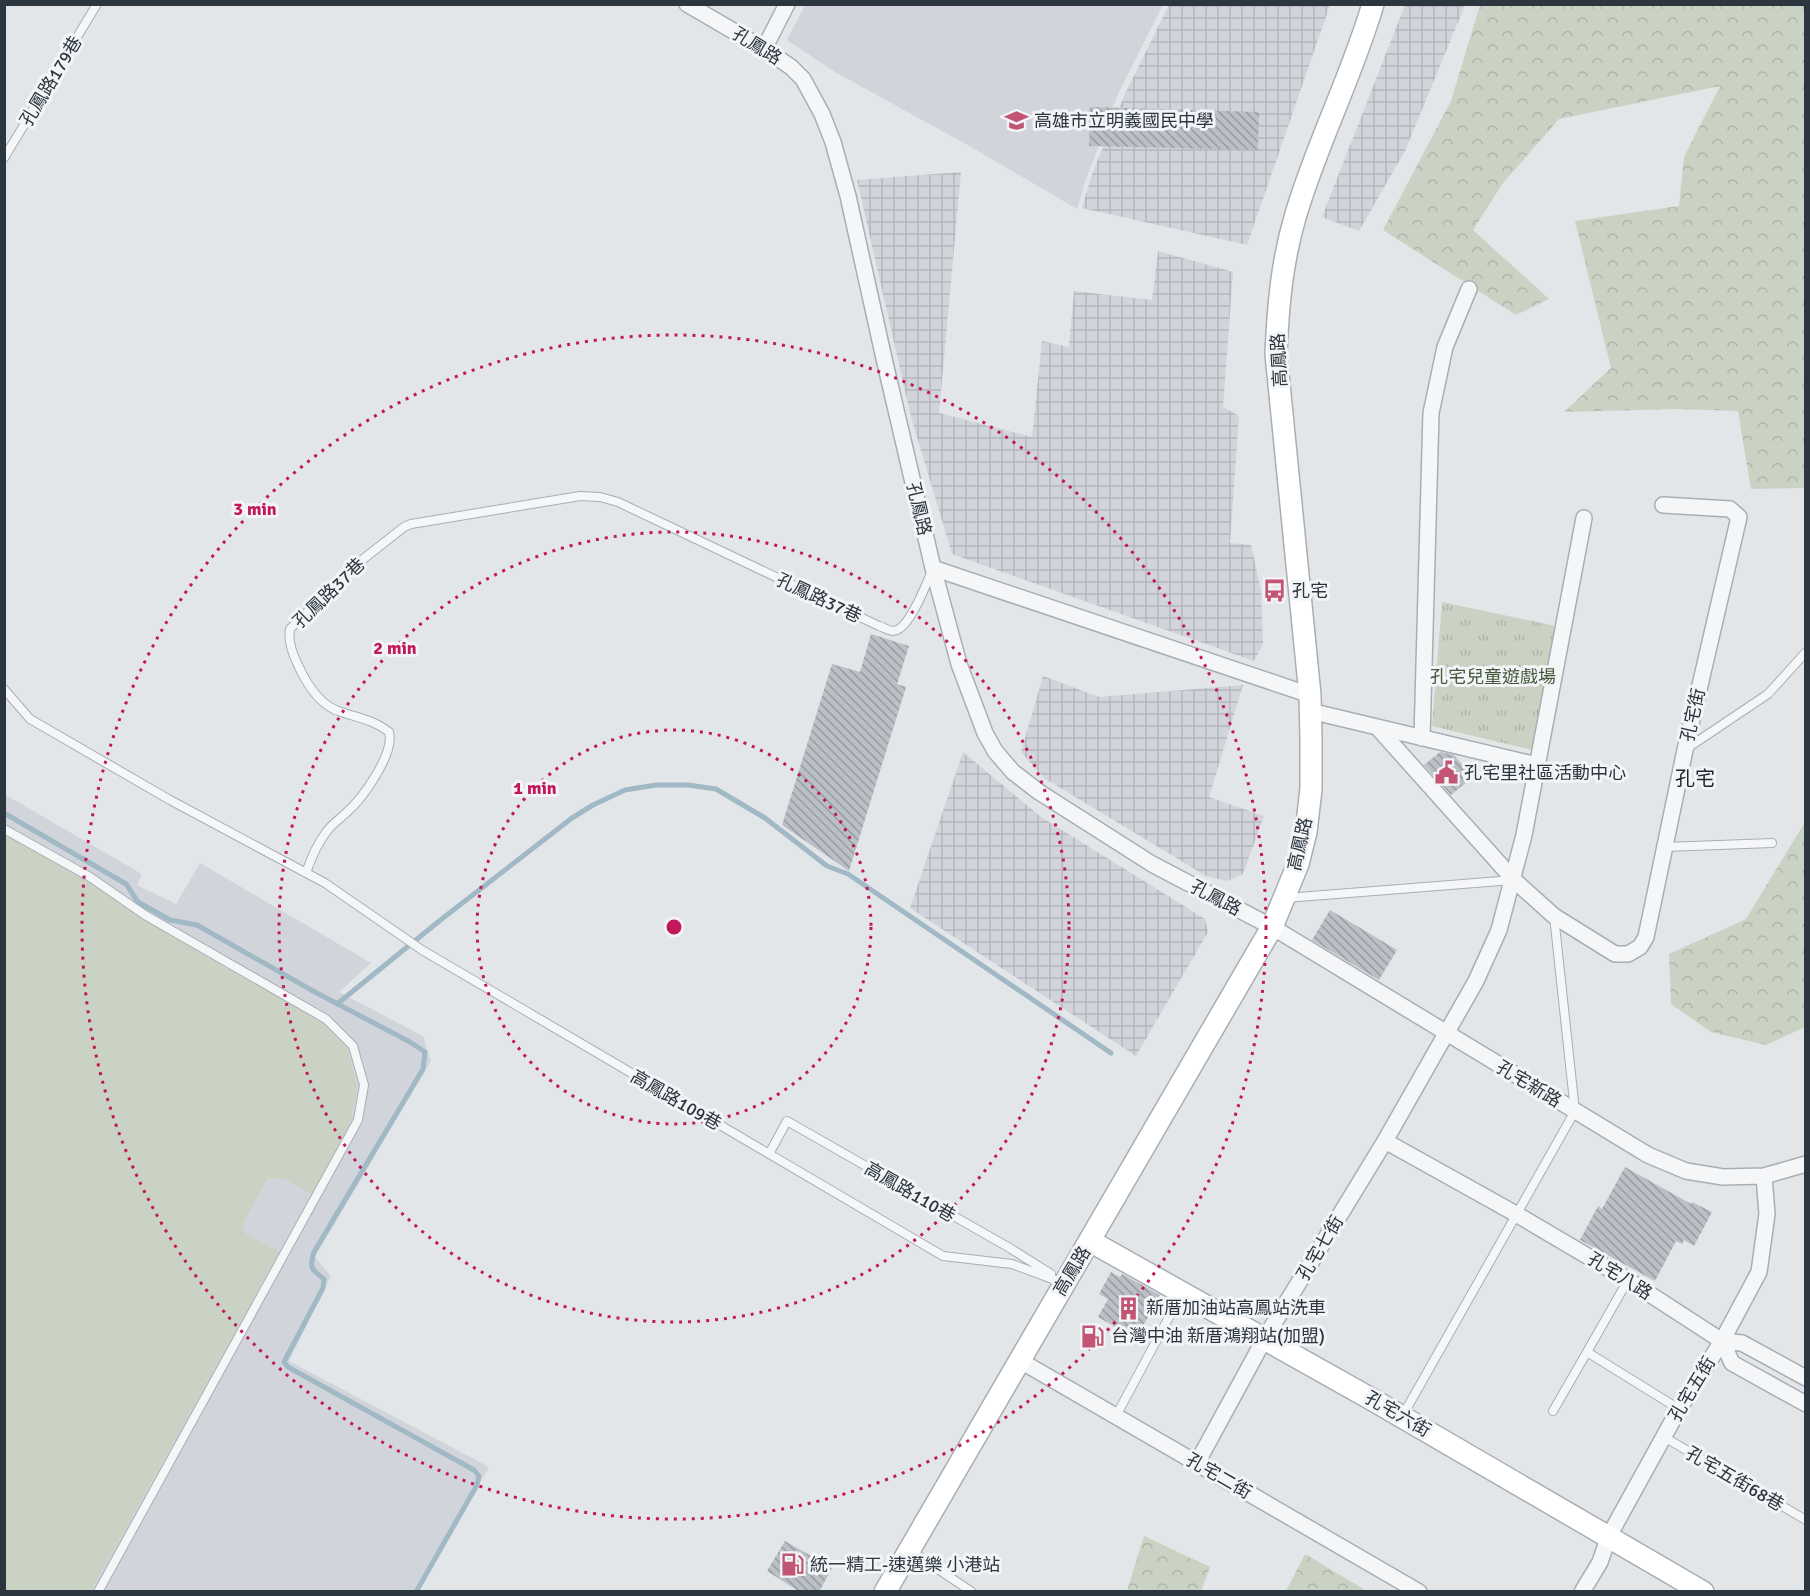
<svg xmlns="http://www.w3.org/2000/svg" width="1810" height="1596" font-family="Signika,'Noto Sans TC',sans-serif">
	<defs>
		<pattern id="industrial-grid" width="8" height="8" patternUnits="userSpaceOnUse" patternTransform="scale(1.5)"><rect width="8" height="8" fill="#d1d5db"/><path d="M0 4h8M4 0v8" fill="none" stroke="#b4b7bd"/></pattern>
		<pattern id="forest-crowns" width="20" height="18" patternUnits="userSpaceOnUse" patternTransform="scale(1.5)"><rect width="20" height="18" fill="#cad2c4"/><path d="M2 6a3 3 0 1 1 6 0M12 15a3 3 0 1 1 6 0" fill="none" stroke="#aeb5a9"/></pattern>
		<pattern id="park-tufts" width="24" height="20" patternUnits="userSpaceOnUse" patternTransform="scale(1.5)"><rect width="24" height="20" fill="#cad2c4"/><path d="M3 7l-1-3M5 7V3M7 7l1-3M15 17l-1-3M17 17v-4M19 17l1-3" fill="none" stroke="#aeb5a9"/></pattern>
		<pattern id="building-back-hatch" width="6" height="6" patternUnits="userSpaceOnUse" patternTransform="scale(1.5)"><rect width="6" height="6" fill="#bac0c5"/><path d="M-1 5l2 2M0 0l6 6M5-1l2 2" fill="none" stroke="#979da1"/></pattern>
	</defs>
	<rect width="100%" height="100%" fill="#e2e6e9"/>
	<path fill="#d1d5db" d="M805 5H1163L1118 94 1085 182 1077 209 973 148 835 72 787 40Z
		M4 794 142 874 137 885 176 904 200 863 371 963 339 992 423 1036 431 1061 315 1257 331 1276 289 1361 489 1467 419 1591H5Z"/>
	<path fill="url(#industrial-grid)" d="M1169 5H1330L1247 245 1082 208 1092 174 1125 94Z
		M1405 5H1465L1405 151 1359 231 1322 217Z
		M961 172 939 413 1032 437 1042 341 1069 347 1074 291 1152 300 1158 251 1233 272 1223 407 1239 416 1230 543 1251 545 1261 590 1263 644 1254 661 952 554 911 417 857 180Z
		M1043 676 1099 697 1243 685 1209 797 1264 816 1243 874 1227 881 1206 876 1044 778 1021 752Z
		M963 752 1041 817 1205 919 1208 932 1136 1056 910 908Z"/>
	<path fill="#cad2c4" d="M4 833 88 881 143 918 323 1023 348 1049 357 1088 350 1123 312 1194 285 1179 268 1178 242 1225 246 1234 279 1252 91 1591H5Z"/>
	<path fill="url(#forest-crowns)" d="M1480 5H1805V488L1751 489 1738 411 1677 409 1564 412 1611 368 1575 221 1679 206 1684 157 1720 86 1559 119 1503 183 1473 230 1549 299 1516 315 1383 230 1451 101Z
		M1805 822V1027L1766 1045 1711 1032 1671 1004 1669 954 1746 919Z
		M1144 1536 1210 1567 1201 1591H1127Z
		M1305 1554 1367 1591H1286Z"/>
	<path fill="url(#park-tufts)" d="M1442 602 1560 627 1537 751 1432 726Z"/>
	<g fill="none" stroke-linecap="round" stroke-linejoin="round">
		<path stroke="#a1b8c5" stroke-width="5" d="M4 813 126 884 138 902 170 920 197 925 313 991 410 1042 425 1052 423 1069 314 1252C309 1268 311 1269 324 1279L323 1288 284 1362 288 1367 474 1470 479 1476 477 1485 416 1592
			M337 1004 443 918 572 818 593 805 625 790 656 785H688L716 789 765 818 827 866 848 874 1111 1053"/>
	</g>
	<path fill="url(#building-back-hatch)" d="M1090 107 1259 112 1258 150 1089 146Z
		M871 634 909 646 897 684 906 687 849 871 782 825 832 664 860 672Z
		M1440 752 1454 755 1473 777 1451 795 1424 765Z
		M1330 910 1397 950 1379 980 1312 940Z
		M1625 1167 1691 1204 1692 1202 1712 1212 1694 1246 1684 1240 1682 1244 1676 1241 1655 1281 1580 1240 1598 1206 1602 1209Z
		M1111 1272 1120 1277 1122 1274 1160 1295 1136 1339 1098 1317 1108 1299 1099 1294Z
		M785 1541 832 1568 819 1592H800L767 1571Z"/>
	<g fill="none" stroke-linecap="round" stroke-linejoin="round">
		<defs>
			<path id="lane" d="M4 158 97 4
				M4 689 30 719 170 800 325 883 422 950 943 1256 1012 1264 1063 1283
				M1686 749 1768 694 1806 652
				M4 829 90 877 145 915 326 1019 353 1046 364 1085 358 1120 98 1592
				M1665 847 1772 843
				M306 873C311 858 317 844 327 831 332 824 340 819 347 812 363 798 395 753 389 732 374 720 359 718 341 712 320 706 307 685 298 665 293 655 288 640 290 629L348 571 404 527 411 524 580 496 600 497 618 502 879 626C883 627 889 631 893 631 909 631 926 584 932 571
				M1286 898 1513 880
				M769 1154 787 1121 1008 1247 1051 1274
				M1628 1280 1587 1352 1679 1409
				M1553 1411 1587 1352
				M1403 1415 1575 1111 1554 916
				M1116 1416 1182 1293
				M1664 1437 1806 1520
				M911 1551 972 1592"/>
			<path id="street" d="M687 4 764 49 791 67 803 79 822 114 833 142 848 196 885 363 933 568 959 664 985 733 995 751 1013 772 1039 792 1152 864 1272 927 1648 1155 1686 1171 1723 1177 1764 1176 1806 1164
				M764 49 787 4
				M933 568 1310 695
				M1310 711 1537 765
				M1377 727 1514 880 1554 916 1615 954H1628L1640 947 1646 937 1685 750 1739 517 1730 509 1663 505
				M1422 738 1431 413 1445 347 1469 289
				M1385 1141 1516 1214 1628 1280 1722 1341 1742 1343 1806 1378
				M1722 1341 1732 1363 1806 1404
				M1019 1360 1419 1592
				M1197 1463 1265 1338 1385 1141 1476 981 1499 930 1524 835 1584 518
				M1582 1592 1600 1562 1609 1536 1679 1409 1722 1341 1759 1272 1767 1214 1764 1176"/>
			<path id="secondary" d="M1090 1241 1373 1400 1703 1592
				M885 1592 1272 927 1298 864 1306 832 1311 789V739L1310 695 1276 354C1278 306 1282 260 1296 214 1317 143 1352 76 1373 4"/>
		</defs>
		<use href="#lane" stroke="#a8aeb3" stroke-width="10"/>
		<use href="#street" stroke="#a8aeb3" stroke-width="18"/>
		<use href="#secondary" stroke="#a8aeb3" stroke-width="24"/>
		<use href="#lane" stroke="#f5f6f8" stroke-width="8"/>
		<use href="#street" stroke="#f5f6f8" stroke-width="15"/>
		<use href="#secondary" stroke="#fff" stroke-width="21"/>
	</g>
	<g fill="none" stroke="#c2185b" stroke-width="3" stroke-dasharray="3 6">
		<circle cx="674" cy="927" r="197"/>
		<circle cx="674" cy="927" r="395"/>
		<circle cx="674" cy="927" r="592"/>
	</g>
	<defs>
		<symbol id="school-bare" viewBox="-9 -9 18 18"><path d="M0-5L7-2L0 1L-7-2ZM-4 1L0 2.5L4 1V4Q0 6-4 4Z" fill="#c15573" stroke="#f2f4f7" stroke-width="2.5" paint-order="stroke"/></symbol>
		<symbol id="bus-bare" viewBox="-9 -9 18 18"><path d="M-5-6H5V4H4V6H2V4H-2V6H-4V4H-5ZM-3.5-4V0h7V-4ZM-3.5 1.2v1.5H-2V1.2ZM2 1.2v1.5H3.5V1.2Z" fill="#c15573" stroke="#f2f4f7" stroke-width="2.5" paint-order="stroke"/></symbol>
		<symbol id="civic-bare" viewBox="-9 -9 18 18"><path d="M-.6-6.5H3V-4.5H.6V-3L4-1V1h2V6H-6V1h2V-1L-.6-3ZM-1.2 2.5V6h2.4V2.5Z" fill="#c15573" stroke="#f2f4f7" stroke-width="2.5" paint-order="stroke"/></symbol>
		<symbol id="building-bare" viewBox="-9 -9 18 18"><path d="M-4-6H4V6H1V3H-1V6H-4ZM-2.5-4.3h1.7v1.8h-1.7ZM.8-4.3h1.7v1.8H.8ZM-2.5-1h1.7V.8h-1.7ZM.8-1h1.7V.8H.8Z" fill="#c15573" stroke="#f2f4f7" stroke-width="2.5" paint-order="stroke"/></symbol>
		<symbol id="fuel-bare" viewBox="-9 -9 18 18"><path d="M-5.5-6h7V0h2V4h1.3V-2.5L3-4.5l.8-.8L6-3V5H2.5V1h-1V6h-7ZM-4.2-4.7v3.2H.2V-4.7Z" fill="#c15573" stroke="#f2f4f7" stroke-width="2.5" paint-order="stroke"/></symbol>
	</defs>
	<g fill-rule="evenodd">
		<use href="#school-bare" x="1000" y="104" width="33" height="33"/>
		<use href="#bus-bare" x="1258" y="574" width="33" height="33"/>
		<use href="#civic-bare" x="1430" y="756" width="33" height="33"/>
		<use href="#building-bare" x="1112" y="1292" width="33" height="33"/>
		<use href="#fuel-bare" x="1076" y="1320" width="33" height="33"/>
		<use href="#fuel-bare" x="776" y="1548" width="33" height="33"/>
	</g>
	<g text-anchor="middle" dominant-baseline="central" stroke-width="6" stroke-linejoin="round" paint-order="stroke">
		<g font-size="18" fill="#2c363f" stroke="#f2f4f7">
			<text transform="translate(757 46) rotate(32)">孔鳳路</text>
			<text transform="translate(51 81) rotate(-59)">孔鳳路179巷</text>
			<text transform="translate(1279 360) rotate(-93)">高鳳路</text>
			<text transform="translate(919 509) rotate(77)">孔鳳路</text>
			<text transform="translate(329 593) rotate(-44)">孔鳳路37巷</text>
			<text transform="translate(819 598) rotate(25)">孔鳳路37巷</text>
			<text transform="translate(1693 715) rotate(-77)">孔宅街</text>
			<text transform="translate(1300 844) rotate(-77)">高鳳路</text>
			<text transform="translate(1216 898) rotate(28)">孔鳳路</text>
			<text transform="translate(1529 1084) rotate(31)">孔宅新路</text>
			<text transform="translate(676 1100) rotate(30)">高鳳路109巷</text>
			<text transform="translate(910 1192) rotate(30)">高鳳路110巷</text>
			<text transform="translate(1320 1248) rotate(-59)">孔宅七街</text>
			<text transform="translate(1072 1271) rotate(-59)">高鳳路</text>
			<text transform="translate(1620 1276) rotate(32)">孔宅八路</text>
			<text transform="translate(1692 1389) rotate(-59)">孔宅五街</text>
			<text transform="translate(1398 1414) rotate(30)">孔宅六街</text>
			<text transform="translate(1219 1476) rotate(30)">孔宅二街</text>
			<text transform="translate(1735 1479) rotate(30)">孔宅五街68巷</text>
		</g>
		<g font-size="18" fill="#2c363f" stroke="#f2f4f7" text-anchor="start">
			<text x="1034" y="121">高雄市立明義國民中學</text>
			<text x="1292" y="591">孔宅</text>
			<text x="1464" y="773">孔宅里社區活動中心</text>
			<text x="1146" y="1308">新厝加油站高鳳站洗車</text>
			<text x="1111" y="1336">台灣中油 新厝鴻翔站(加盟)</text>
			<text x="810" y="1565">統一精工-速邁樂 小港站</text>
		</g>
		<g font-size="18" fill="#455a3b" stroke="#f2f4f7">
			<text x="1493" y="677">孔宅兒童遊戲場</text>
		</g>
		<g font-size="20" fill="#1e2730" stroke="#f2f4f7">
			<text x="1695" y="778">孔宅</text>
		</g>
	</g>
	<circle cx="674" cy="927" r="9" fill="#c2185b" stroke="#f2f4f7" stroke-width="3"/>
	<g font-size="18" text-anchor="middle" font-weight="bold" fill="#c2185b" stroke="#f2f4f7" stroke-width="6" stroke-linejoin="round" paint-order="stroke">
		<text x="255" y="515">3 min</text>
		<text x="395" y="654">2 min</text>
		<text x="535" y="794">1 min</text>
	</g>
	<rect width="1810" height="1596" fill="none" stroke="#2c363f" stroke-width="12"/>
</svg>
